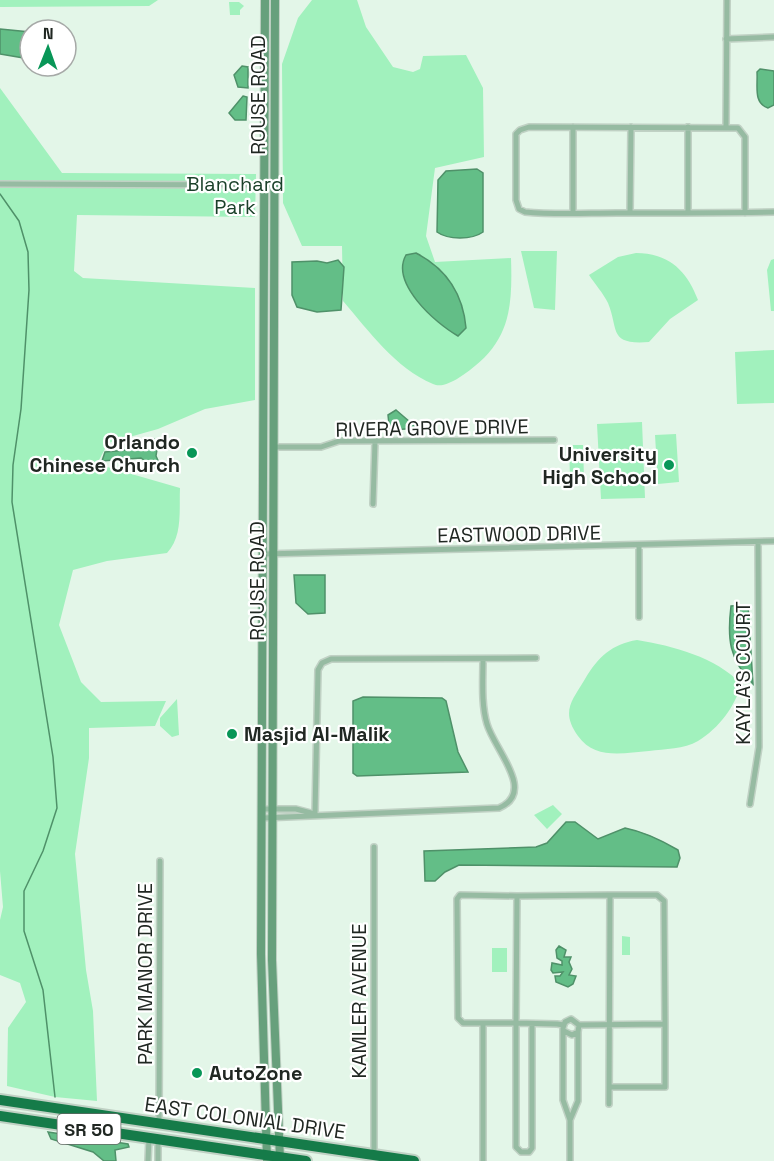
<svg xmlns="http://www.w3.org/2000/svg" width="774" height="1161" font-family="'Space Grotesk',sans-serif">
	<rect width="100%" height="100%" fill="#e3f6e8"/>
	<path fill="#a1f1bd" d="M0 0H158L149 6 0 7Z
		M312 0H357L366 27 393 67 413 72 420 69 423 56 466 55 483 88 484 157 435 168 426 236 435 262 511 258C513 315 508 347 457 379 451 382 441 388 433 384 395 368 369 331 343 301L342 246H302L283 203 282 64 298 18Z
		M229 2H239L244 6 240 10V15H230Z
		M0 88 62 173 256 174 255 217 77 215 74 271 83 278 255 288V400L205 409 158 429 108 443 97 464 180 488C179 510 183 536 167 553L107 561 73 570 59 625 81 682 101 702 166 701 155 726 89 728V758L75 854 86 970 93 1011 97 1101 55 1097 7 1086 8 1028 26 1002 20 983 0 975V920L3 907 0 871Z
		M521 251H557L555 310 534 308Z
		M636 253C669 253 687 271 698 300L670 319 649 342C608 345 619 330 608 303 603 293 595 284 589 275L618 257Z
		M774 259V311H771L767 270 771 260Z
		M774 350V403L737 404 735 352Z
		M642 422 645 498 601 499 597 424Z
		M676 434 679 482 658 484 655 435Z
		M569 445H583L584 478H570Z
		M637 640C673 646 716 657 741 684 735 707 719 728 698 741 684 749 665 749 649 751 623 753 595 760 578 736 561 712 571 702 585 679 598 657 612 644 637 640Z
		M177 699 179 735 172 737 160 726V718Z
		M553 805 562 814 547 829 534 815Z
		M622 936 630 937V955H622Z
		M492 948H507V972H492Z"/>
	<path fill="#63be87" stroke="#4f9169" stroke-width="1.5" d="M0 29 30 32V59L0 54Z
		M242 66 248 67V88L238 87 234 75Z
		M760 69 774 71V105L768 108C753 103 758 86 757 72Z
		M243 96 247 97 246 120H235L229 113Z
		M477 169 483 173V232C472 240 448 240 437 232L438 180 446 171Z
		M416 253C447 269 463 294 466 328L458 336C435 323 390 283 406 255Z
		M338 260 344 267 341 310 317 312 297 307 292 295V262L317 261 327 263Z
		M396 410 424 434C414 428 399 427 390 434L388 415Z
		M154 439 158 443 156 456 160 465 155 468 141 458 102 461 105 452 127 450Z
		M294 575H325V613L308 614 296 603Z
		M748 605 753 684C729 659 727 639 731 606Z
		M363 697 442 698 446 701 458 752 468 772 357 776 353 773V701Z
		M566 822H575L598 839 625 828C645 832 661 840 678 850L680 858 677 867 459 865 445 872 435 881H425L424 851 536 847 547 843Z
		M559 946 566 950 564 957H571L569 962 572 969 569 975 576 976 573 984 568 987 556 982 555 976H560L563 972 553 973 551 970 552 963 562 965V961L557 958 556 950Z
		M48 1132 128 1144 129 1147 115 1150 116 1161H104L93 1152 51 1139Z"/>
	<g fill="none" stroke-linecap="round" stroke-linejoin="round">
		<path stroke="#4f9169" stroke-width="1.5" d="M0 194 19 221 28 252 29 290 21 409 13 465 12 502 53 757 57 808 43 851 24 891V931L43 990 55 1097"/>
		<defs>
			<path id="street" d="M726 39 774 37
				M573 127V213
				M688 127V213
				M726 127 727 0
				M0 184 275 185
				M630 213 631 127
				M745 213V137L738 128 529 127 520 130 516 134V200L519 209 525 212C555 215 587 213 617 213 669 213 722 213 774 212
				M274 447H321L339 441 554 440
				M373 504 375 442
				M264 554 774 541
				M639 617V546
				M750 804 759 747 758 542
				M263 809H296L311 813
				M315 814 318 670 322 663 331 659 536 658
				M263 818 499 808C537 792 494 749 487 724 481 704 483 680 483 659
				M610 895H657L664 901 665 1024
				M517 896 460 895 457 899 458 1018 463 1023H516L517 896 610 895 609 1104
				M532 1024V1148L529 1152H521L516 1147V1023L557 1024 564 1025
				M579 1025 665 1024V1087H609
				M564 1031 572 1035 578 1032 579 1025 571 1019 565 1022 563 1028V1100L570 1120V1161
				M570 1120 578 1101V1032
				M159 1123 160 861
				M374 1155V847
				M148 1161 149 1138
				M158 1161V1139
				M483 1161V1023"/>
			<path id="secondary" d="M265 0 261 954 267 1161
				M275 0 272 960 280 1159"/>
			<path id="highway" d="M0 1100 414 1161
				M0 1116 306 1161"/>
		</defs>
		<use href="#street" stroke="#c0d1c4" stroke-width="8"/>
		<use href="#secondary" stroke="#c0d1c4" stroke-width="10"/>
		<use href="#highway" stroke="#c0d1c4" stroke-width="14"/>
		<use href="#street" stroke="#96bba2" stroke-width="5"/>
		<use href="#secondary" stroke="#67a07c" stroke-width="8"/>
		<use href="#highway" stroke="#157b49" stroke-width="10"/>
	</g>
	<g fill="#089657" stroke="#fff" stroke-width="2">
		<circle cx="192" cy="453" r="6"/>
		<circle cx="669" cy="465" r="6"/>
		<circle cx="232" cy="734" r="6"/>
		<circle cx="197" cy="1073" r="6"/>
	</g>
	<g text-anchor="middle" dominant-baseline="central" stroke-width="4.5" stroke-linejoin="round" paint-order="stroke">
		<rect fill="#fff" stroke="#636864" stroke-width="1.5" x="57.5" y="1114" width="63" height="30" rx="4.5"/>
		<g font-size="18" font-weight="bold" fill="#202722">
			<text x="89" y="1129">SR 50</text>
		</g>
		<g font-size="20" fill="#202722" stroke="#fff">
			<text transform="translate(258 95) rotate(-90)">ROUSE ROAD</text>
			<text transform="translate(432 428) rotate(-1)">RIVERA GROVE DRIVE</text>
			<text transform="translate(519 534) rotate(-1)">EASTWOOD DRIVE</text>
			<text transform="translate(257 581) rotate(-90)">ROUSE ROAD</text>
			<text transform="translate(743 673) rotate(-90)">KAYLA'S COURT</text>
			<text transform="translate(145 974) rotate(-90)">PARK MANOR DRIVE</text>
			<text transform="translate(359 1001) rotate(-90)">KAMLER AVENUE</text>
			<text transform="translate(245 1118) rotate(8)">EAST COLONIAL DRIVE</text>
		</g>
		<g font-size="20" fill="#1a4029" stroke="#fff">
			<text x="235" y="184">Blanchard<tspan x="235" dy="23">Park</tspan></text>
		</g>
		<g font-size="20" font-weight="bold" fill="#202722" stroke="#fff" text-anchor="end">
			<text x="180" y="442">Orlando<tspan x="180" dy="23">Chinese Church</tspan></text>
			<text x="657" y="454">University<tspan x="657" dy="23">High School</tspan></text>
			<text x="244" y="734" text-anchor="start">Masjid Al-Malik</text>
			<text x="209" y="1073" text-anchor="start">AutoZone</text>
		</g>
	</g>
	<g transform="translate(48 48) rotate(1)"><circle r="28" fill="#ffffff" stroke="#a6a9a7" stroke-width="1.5"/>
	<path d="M0-4.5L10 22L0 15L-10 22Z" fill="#089657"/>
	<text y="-9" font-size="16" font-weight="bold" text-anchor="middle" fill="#202722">N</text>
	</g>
</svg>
